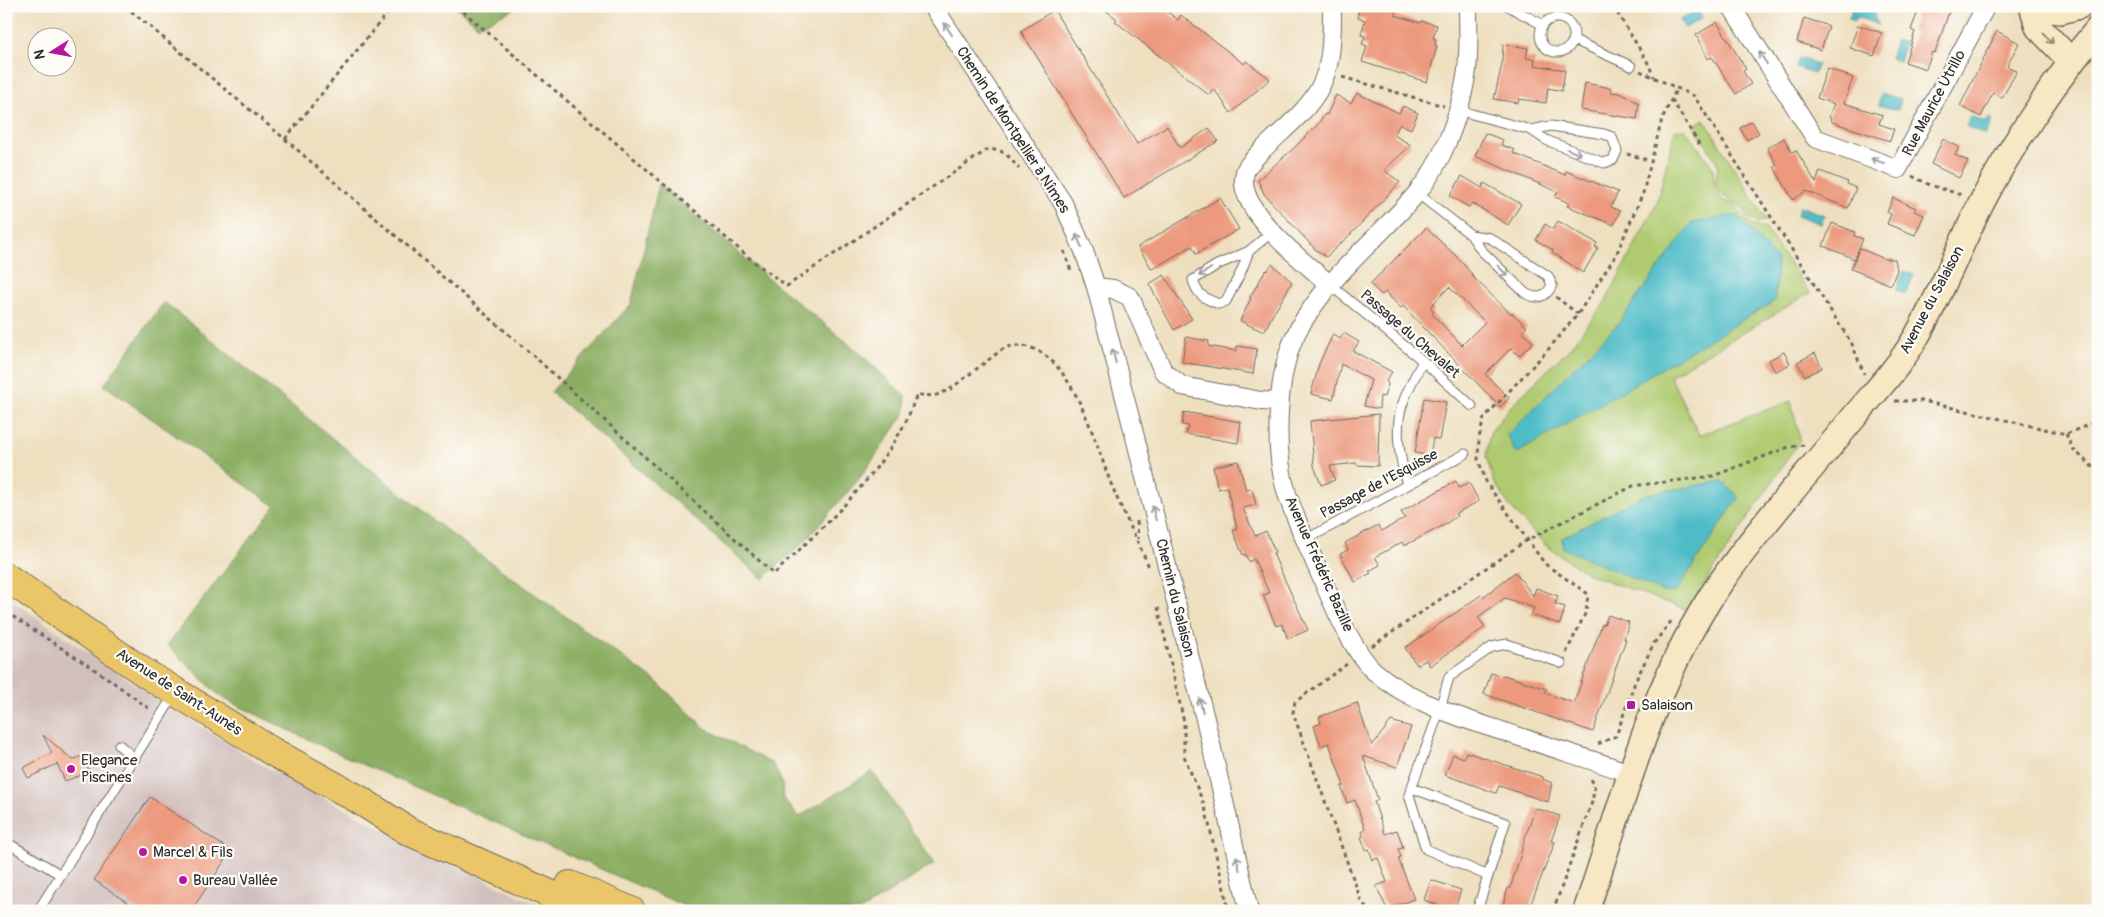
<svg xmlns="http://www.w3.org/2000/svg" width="2104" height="917" font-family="Pangolin,sans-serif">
	<rect width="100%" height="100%" fill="#fdfcf7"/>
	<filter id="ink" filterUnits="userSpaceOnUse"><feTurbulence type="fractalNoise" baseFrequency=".02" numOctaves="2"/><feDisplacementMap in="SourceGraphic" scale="10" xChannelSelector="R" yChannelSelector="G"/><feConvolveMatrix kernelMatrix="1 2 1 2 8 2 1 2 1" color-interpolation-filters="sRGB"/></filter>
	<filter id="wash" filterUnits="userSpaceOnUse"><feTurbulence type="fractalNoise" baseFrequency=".0096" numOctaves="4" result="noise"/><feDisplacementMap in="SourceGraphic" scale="20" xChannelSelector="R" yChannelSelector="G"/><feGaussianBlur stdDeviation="1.12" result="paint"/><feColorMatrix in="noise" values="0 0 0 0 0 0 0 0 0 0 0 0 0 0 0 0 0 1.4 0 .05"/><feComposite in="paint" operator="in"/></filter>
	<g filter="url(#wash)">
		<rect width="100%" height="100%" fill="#eedfbf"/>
		<path fill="#d1bfbd" d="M6 597 160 701 269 769 409 843 551 911H6Z"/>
		<path fill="#afca70" stroke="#6d7a4e" d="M1704 119 1766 220 1757 223 1748 217 1743 208 1723 196 1718 190 1716 183 1718 164 1694 125Z
			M1685 129 1713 168 1715 189 1722 200 1735 205 1752 226 1764 227 1810 293 1670 376 1699 435 1791 401 1800 440 1687 610 1586 573 1545 545 1511 508 1494 482 1486 456 1490 433 1510 407 1568 350 1606 301 1657 202 1675 130Z"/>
		<path fill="#8bae62" stroke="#5b6c46" d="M455 6H520L478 26Z
			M659 184 775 284 860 353 905 396 906 412 860 478 805 541 763 579 551 392 631 304Z
			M164 302 451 534 657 682 705 728 773 764 782 783 783 798 799 817 872 771 934 864 860 911H696L326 748 222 698 167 645 275 506 104 385Z"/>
		<path fill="#4ebcc7" stroke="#3c7479" d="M1853 6 1875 13 1874 17 1879 25 1856 17 1855 21 1849 19Z
			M1697 9 1702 18 1685 28 1680 20Z
			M1896 40 1905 43 1899 61 1890 58Z
			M1799 58 1818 64 1814 73 1796 67Z
			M1881 94 1901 99 1898 110 1878 105Z
			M1971 116 1986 123 1989 118 1993 120 1985 135 1966 126Z
			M1800 206 1824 215 1821 224 1797 215Z
			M1737 215 1777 260 1775 301 1516 454 1507 435 1616 326 1692 223Z
			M1904 271 1914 275 1906 294 1896 290Z
			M1722 481 1739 497 1675 593 1663 592 1563 548 1562 538 1646 494Z"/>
		<g id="blocks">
			<path fill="#ec997d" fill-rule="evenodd" d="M1100 6H1160L1178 20 1181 15 1244 64 1246 61 1270 79 1231 113 1214 89 1209 95 1115 21 1117 19Z
				M1358 6H1386L1396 10 1395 15 1421 23V21L1437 25 1433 38 1436 39 1435 45 1437 46 1427 82 1362 62 1367 46 1362 44 1365 36 1361 35 1365 20 1358 18Z
				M1920 6H1951L1935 53 1932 52 1926 69 1905 62 1915 32 1911 30Z
				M1054 10 1137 144 1167 126 1180 148 1209 128 1218 141 1124 198 1021 31Z
				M1804 18 1829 26 1821 50 1797 42Z
				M1717 22 1746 69 1743 71 1751 84 1736 94 1712 57 1708 59 1696 35Z
				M1858 25 1882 33 1874 56 1850 48Z
				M1997 31 2019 43 2007 66 2017 71 2002 98 1993 93 1981 117 1960 106Z
				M1503 44 1528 48 1526 58 1535 59 1534 65 1565 70 1562 91 1548 88 1546 103 1519 99 1518 103 1494 99 1502 64Z
				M1827 68 1853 78 1844 103 1882 115 1879 124 1894 129 1890 141 1832 122 1829 116 1834 104 1817 98Z
				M1585 83 1611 88V92L1620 93 1639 103 1637 119 1581 110Z
				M1357 93 1399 113 1403 106 1418 113 1411 129 1400 124 1394 135 1411 145 1384 170 1400 182 1353 232 1326 257 1315 249 1264 194 1258 180 1295 147 1318 124 1325 114 1327 115 1336 95 1351 103Z
				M1752 121 1759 133 1747 140 1740 128Z
				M1485 133 1503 140 1501 145 1515 150 1513 153 1565 175 1566 171 1618 192 1611 207 1620 211 1614 225 1567 206 1569 203 1555 197 1558 192 1475 156Z
				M1784 138 1792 152 1796 150 1816 183 1820 171 1848 182 1847 184 1856 188 1848 208 1806 191 1793 200 1774 167 1777 165 1767 148Z
				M1943 139 1959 147 1955 155 1968 161 1959 178 1931 164Z
				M1462 176 1482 188 1484 183 1521 204 1508 225 1472 203 1469 207 1450 196Z
				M1220 198 1239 229 1196 254 1192 246 1152 269 1138 247Z
				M1893 198 1916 208 1914 211 1924 215 1915 235 1887 224 1891 214 1887 212Z
				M1558 221 1597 243 1595 247 1598 248 1583 273 1552 252 1553 250 1536 240 1545 224 1553 229Z
				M1832 223 1855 232 1854 236 1863 239 1855 259 1823 246Z
				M1426 228 1455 255 1472 274 1471 275 1511 314 1512 313 1527 327 1522 332 1533 342 1519 356 1511 348 1485 374 1509 398 1500 407 1403 306 1401 308 1385 292 1382 295 1370 284ZM1449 287 1485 322 1462 345 1432 314 1434 311 1430 307Z
				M1859 248 1885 259H1895L1897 270 1891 285 1851 269Z
				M1272 264 1292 282 1276 310H1275L1264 332 1240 321 1251 298 1250 297 1266 270 1267 271Z
				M1164 275 1192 319 1174 330 1149 284Z
				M1344 333 1359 342 1353 351 1392 372 1386 381 1388 384 1384 397 1380 396 1379 409 1364 406 1371 380 1341 364 1333 399 1311 394 1319 364 1333 334 1340 339Z
				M1186 337 1209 341 1208 346 1237 351V346L1257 349 1253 374 1182 362Z
				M1784 352 1790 364 1775 372 1769 360Z
				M1815 353 1822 368 1805 376 1797 362Z
				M1424 398 1446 402 1439 440 1433 438 1430 456 1415 453Z
				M1184 412 1241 422 1238 443 1186 434 1188 426 1182 425Z
				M1379 414 1378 466 1357 465 1356 463 1330 466 1335 480 1321 485 1314 466 1310 421Z
				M1238 461 1246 490 1252 489 1256 505 1243 508 1255 536 1266 531 1275 552 1273 553 1279 567 1308 630 1288 639 1282 624 1276 626 1263 595 1269 593 1254 559 1249 562 1245 554 1243 555 1233 531 1237 529 1227 487 1218 489 1213 467Z
				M1456 481 1459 488 1469 483 1479 501 1455 514 1457 516 1444 525 1404 546 1402 542 1375 557 1380 565 1369 571 1371 573 1355 582 1340 554 1348 550 1345 543 1378 525 1382 531 1405 518 1401 512Z
				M1515 572 1533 596 1536 588 1558 596 1555 604 1565 607 1560 624 1531 615 1534 608 1505 598 1478 617 1485 627 1430 666 1426 660 1417 665 1405 648 1481 595 1483 597Z
				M1608 615 1629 622 1624 639H1626L1593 732 1484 694 1491 673 1501 676 1504 675 1547 689 1545 693 1574 703 1602 624 1604 625Z
				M1357 703 1372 746 1391 721 1411 727 1397 767 1363 756 1378 800 1374 802 1385 834 1397 830 1400 838 1403 848 1398 849 1401 857 1398 858 1414 899 1387 909 1376 886 1387 882 1378 858 1373 860 1369 849 1366 850 1361 837 1363 836 1362 831 1365 829 1355 800 1347 803 1341 786H1344L1329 743 1321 746 1314 726 1321 723 1319 717Z
				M43 735 73 760 82 756 90 772 65 781 57 764 28 778 23 768 52 753Z
				M1466 752 1543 777V779L1552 783 1548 802 1499 786 1496 793 1445 775 1453 754 1464 758Z
				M150 797 231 851 191 911H140L94 880Z
				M1535 808 1560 816 1551 841 1555 842 1528 911H1501L1508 888 1510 889 1520 857 1524 841Z
				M1431 880 1461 890 1454 911 1424 900Z"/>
		</g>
	</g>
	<g filter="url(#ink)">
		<use href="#blocks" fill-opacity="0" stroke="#6f6a5f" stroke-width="1"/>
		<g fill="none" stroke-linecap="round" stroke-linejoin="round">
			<defs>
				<path id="lane" d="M1508 6 1543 25
					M1540 35a17 17 0 1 1 34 0a17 17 0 1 1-34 0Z
					M1574 40 1631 66
					M1457 110 1531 130 1546 140 1604 163 1613 160 1617 151 1612 137 1604 134 1551 126 1531 130
					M1417 193 1471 235 1481 250 1525 293C1537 300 1546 298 1552 285L1548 276 1490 238 1471 235
					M1249 251 1241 272 1226 301 1219 304C1205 299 1197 295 1193 280L1217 265 1249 251 1272 232
					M1329 284 1423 361 1472 406
					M1407 485C1400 458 1393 426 1404 400 1409 387 1416 374 1423 361
					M1305 540 1465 454
					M119 745 135 759
					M1412 788 1505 823 1488 876 1426 849 1409 795 1440 709 1449 677 1492 647 1507 644 1561 663
					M6 842 61 875
					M38 911 174 695
					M1477 911 1488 876"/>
				<path id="street" d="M933 6 1063 203 1084 251 1096 287 1133 429 1207 727 1249 911
					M1468 6C1468 29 1470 55 1466 77 1459 117 1443 162 1417 193 1377 240 1328 276 1298 330 1276 371 1273 450 1287 494 1298 526 1313 557 1326 588 1336 611 1355 654 1374 671 1410 702 1458 717 1502 731 1540 744 1579 756 1618 769
					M1731 6 1815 138 1898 169 1986 6
					M1329 284C1304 262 1248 219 1244 184 1243 179 1245 170 1248 166 1269 139 1299 122 1318 91 1333 66 1332 34 1332 6
					M1096 287 1113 289 1130 297 1163 371 1182 386 1261 401 1279 402"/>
				<path id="secondary" d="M2071 61 2038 27 2033 9 2039 8 2061 11 2079 6
					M1586 911C1623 802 1652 683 1718 586 1759 527 1809 472 1854 417 1875 392 1898 368 1915 339 1941 295 1959 246 1983 200 2015 139 2054 82 2098 29"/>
				<path id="primary" d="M6 577 145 673 273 752 358 799 408 831 588 911
					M570 885 631 911"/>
			</defs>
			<use href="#lane" stroke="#6f6a5f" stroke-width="11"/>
			<use href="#street" stroke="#6f6a5f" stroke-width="20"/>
			<use href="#secondary" stroke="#6f6a5f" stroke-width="28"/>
			<use href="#primary" stroke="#6f6a5f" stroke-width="30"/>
			<path stroke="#6f6a5f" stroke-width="3" stroke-dasharray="4 4" stroke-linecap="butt" d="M125 6 285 139 538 360 774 574C821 529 872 484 903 427 909 417 912 405 917 395L934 396 949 390 1004 348C1069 328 1096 450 1114 491 1125 517 1138 541 1149 567
				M457 6 753 261 787 286 987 150C1005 148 1009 157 1019 169
				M1613 6 1647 61 1654 77
				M1640 71 1694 96 1852 344 1864 374
				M1342 77 1444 106
				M1672 100 1701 147
				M285 139 393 6
				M1627 154 1651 161
				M1912 176 1930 185 1962 195
				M1064 251 1071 271
				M1556 297 1578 314
				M1895 401H1923L2066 434 2098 421
				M2066 434 2072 448 2098 472
				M1137 521 1138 539
				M1158 607 1184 722V756L1205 807 1229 911
				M6 612 106 677 151 710
				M1372 646 1527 540 1633 486 1713 476 1789 447 1804 445
				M1566 653 1586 612 1588 594 1545 564 1487 484 1478 459 1479 438 1484 418 1546 352 1578 314 1616 255 1643 193 1662 119 1677 88
				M1347 664 1295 702 1293 713 1362 903 1371 911
				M1598 744 1616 736 1635 682 1654 643 1673 619
				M1553 911 1592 802 1595 785 1590 778"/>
			<use href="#lane" stroke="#fff" stroke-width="9"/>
			<use href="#street" stroke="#fff" stroke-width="18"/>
			<use href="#secondary" stroke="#f7e8c3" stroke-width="25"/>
			<use href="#primary" stroke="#ebc669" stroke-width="28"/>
		</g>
		<defs><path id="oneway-shaft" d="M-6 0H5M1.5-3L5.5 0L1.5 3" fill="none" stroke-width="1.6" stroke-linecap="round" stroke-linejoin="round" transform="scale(1.25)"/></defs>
		<g stroke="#a0a0a0">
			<use href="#oneway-shaft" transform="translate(948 29) rotate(-123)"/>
			<use href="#oneway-shaft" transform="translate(1763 58) rotate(-123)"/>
			<use href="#oneway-shaft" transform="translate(1574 152) rotate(23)"/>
			<use href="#oneway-shaft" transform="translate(1878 161) rotate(-160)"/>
			<use href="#oneway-shaft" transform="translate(1079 241) rotate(-113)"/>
			<use href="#oneway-shaft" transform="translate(1503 271) rotate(45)"/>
			<use href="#oneway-shaft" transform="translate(1205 272) rotate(148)"/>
			<use href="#oneway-shaft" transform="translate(1114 356) rotate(-104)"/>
			<use href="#oneway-shaft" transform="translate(1154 513) rotate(-104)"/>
			<use href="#oneway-shaft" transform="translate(1201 705) rotate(-104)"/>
			<use href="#oneway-shaft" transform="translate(1238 863) rotate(-103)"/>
		</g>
		<use stroke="#918a77" href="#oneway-shaft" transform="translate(2048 38) rotate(46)"/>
	</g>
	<g fill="#b5179e" stroke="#fdfcf7" stroke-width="2">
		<rect x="1626" y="700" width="10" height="10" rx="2.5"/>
		<circle cx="71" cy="769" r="5"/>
		<circle cx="143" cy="852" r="5"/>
		<circle cx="183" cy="880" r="5"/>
	</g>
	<g text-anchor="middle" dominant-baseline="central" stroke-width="4.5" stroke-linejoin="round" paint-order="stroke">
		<g font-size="15" fill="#2b2b2b" stroke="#fdfcf7">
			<text transform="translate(1934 103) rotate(-62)">Rue Maurice Utrillo</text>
			<text transform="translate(1013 130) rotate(57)">Chemin de Montpellier à Nîmes</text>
			<text transform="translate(1932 300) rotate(-62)">Avenue du Salaison</text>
			<text transform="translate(1410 334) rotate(41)">Passage du Chevalet</text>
			<text transform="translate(1379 484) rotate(-28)">Passage de l'Esquisse</text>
			<text transform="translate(1319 564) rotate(66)">Avenue Frédéric Bazille</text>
			<text transform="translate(1175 598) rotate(76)">Chemin du Salaison</text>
			<text transform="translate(179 692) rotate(33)">Avenue de Saint-Aunès</text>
		</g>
		<g font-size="15" fill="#2b2b2b" stroke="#fdfcf7" text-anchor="start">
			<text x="1641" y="705">Salaison</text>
			<text x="81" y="760">Elegance<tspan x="81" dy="17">Piscines</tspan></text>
			<text x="153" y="852">Marcel &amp; Fils</text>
			<text x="193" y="880">Bureau Vallée</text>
		</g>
	</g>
	<rect width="2104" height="917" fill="none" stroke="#fdfcf7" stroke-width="25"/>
	<g transform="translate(52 52) rotate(259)"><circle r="24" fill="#fdfcf7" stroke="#a9a8a5"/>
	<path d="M0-4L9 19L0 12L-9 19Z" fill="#b5179e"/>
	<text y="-8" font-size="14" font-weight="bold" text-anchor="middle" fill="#2b2b2b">N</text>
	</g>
</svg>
